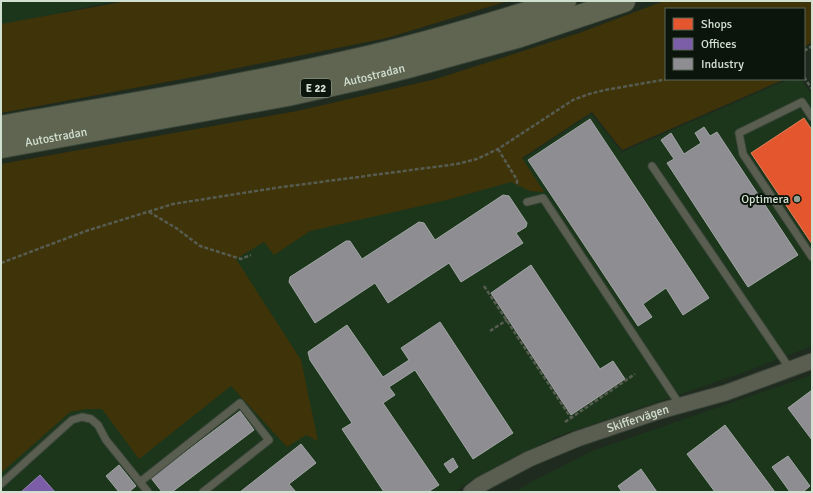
<svg xmlns="http://www.w3.org/2000/svg" width="813" height="493" font-family="Signika,sans-serif">
	<rect width="100%" height="100%" fill="#1f2b1e"/>
	<path fill="#1c361c" d="M1 1H116L27 20 1 24Z
		M789 79H801L812 95V346L742 373 558 436 512 458 470 481 455 492H1V282L514 165 591 114 622 152Z
		M812 375V492H515L531 482 592 451Z"/>
	<path fill="#3f3309" d="M127 1H508L387 38 188 78 1 113V24Z
		M664 1H812V42L804 47V9H666V79H785L622 150 592 112 522 158 544 192 530 191 511 182 447 200 310 231 274 255 264 242 236 259 301 360 318 441 306 435 287 447 231 386 139 459 102 409H86L70 412 1 473V164L297 111 436 79 579 33Z"/>
	<path fill="#e4572e" stroke="#df805f" d="M804 118 812 130V244L751 153Z"/>
	<path fill="#7b5ea7" stroke="#9585b4" d="M40 475 55 492H21Z"/>
	<path fill="#8d8d92" stroke="#a2a6a5" d="M590 119 709 298 683 315 666 288 643 304 652 317 638 326 528 160Z
		M704 127 710 136 717 132 798 255 748 287 667 163 674 159 661 140 671 133 684 154 701 143 695 133Z
		M503 195 509 196 527 223 526 227 516 233 523 243 461 282 449 263 388 303 375 283 315 323 289 282 290 277 346 241H350L362 259 419 222 424 223 435 240Z
		M531 265 600 369 613 361 625 379 571 415 491 293Z
		M440 322 513 433 473 459 415 370 389 387 395 395 383 403 439 485 428 492H384L342 429 352 423 310 360 308 352 347 325 383 377 409 360 401 348Z
		M812 390V440L788 408Z
		M240 411 254 430 172 492H162L151 478Z
		M725 425 775 492H715L687 454Z
		M301 444 316 463 289 484 296 492H240Z
		M788 456 810 486 803 492H790L772 467Z
		M453 458 458 467 450 473 444 464Z
		M119 465 136 486 129 492H119L106 476Z
		M641 469 657 492H622L618 486Z"/>
	<g fill="none" stroke-linecap="round" stroke-linejoin="round">
		<defs>
			<path id="lane" d="M812 117 802 102 739 133 743 154 812 257
				M652 166 790 369
				M527 202 543 198 680 405
				M140 482 240 403 269 440 203 492
				M1 484 72 420 82 417 91 419 98 425 106 440 148 492"/>
			<g id="street">
				<path id="s1" d="M471 492 480 485 529 459 577 439 660 411 725 393 812 361"/>
			</g>
			<g id="highway">
				<path d="M1 127C119 106 238 87 355 60 426 44 495 23 565 1"/>
				<path id="s2" d="M1 147 287 95 363 78 411 66 517 37 624 1"/>
			</g>
		</defs>
		<use href="#lane" stroke="#3c473b" stroke-width="9"/>
		<use href="#street" stroke="#3c473b" stroke-width="17"/>
		<use href="#highway" stroke="#3c473b" stroke-width="24"/>
		<path stroke="#575c51" stroke-width="2.5" stroke-dasharray="4 2" stroke-linecap="butt" d="M804 51 812 46
			M804 77 812 89
			M498 149 517 180V186
			M149 212 176 228 200 246 241 259 251 255
			M1 263 86 231 173 204 275 188 457 164 477 159 498 149 573 100 589 94 605 90 668 79
			M484 286 571 418
			M490 331 507 320
			M565 422 635 374"/>
		<use href="#lane" stroke="#5a5e50" stroke-width="7"/>
		<use href="#street" stroke="#5a5e50" stroke-width="15"/>
		<use href="#highway" stroke="#5f6551" stroke-width="22"/>
	</g>
	<circle fill="#93a192" stroke="#0b150b" stroke-width="1.5" cx="797" cy="199" r="4"/>
	<g text-anchor="middle" dominant-baseline="central" stroke-width="4" stroke-linejoin="round" paint-order="stroke">
		<rect fill="#0b150b" stroke="#96a396" stroke-width="1" x="301" y="79" width="30" height="18" rx="3"/>
		<g font-size="11" font-weight="bold" fill="#d2e0d1">
			<text x="316" y="88">E 22</text>
		</g>
		<g font-size="12" fill="#d2e0d1" stroke="#0b150b">
			<text stroke="none"><textPath href="#s2" startOffset="380">Autostradan</textPath></text>
			<text stroke="none"><textPath href="#s2" startOffset="56">Autostradan</textPath></text>
			<text stroke="none"><textPath href="#s1" startOffset="183">Skiffervägen</textPath></text>
		</g>
		<g font-size="12" fill="#d2e0d1" stroke="#0b150b" text-anchor="end">
			<text x="789" y="199">Optimera</text>
		</g>
	</g>
	<rect width="813" height="493" fill="none" stroke="#d2e0d1" stroke-width="4"/>
	<rect x="665" y="8" width="140" height="72" fill="#0b150b" stroke="#5b665a"/>
	<rect x="673" y="18" width="20" height="12" fill="#e4572e" stroke="#5b665a"/>
	<text x="701" y="28" font-size="12" fill="#d2e0d1">Shops</text>
	<rect x="673" y="38" width="20" height="12" fill="#7b5ea7" stroke="#5b665a"/>
	<text x="701" y="48" font-size="12" fill="#d2e0d1">Offices</text>
	<rect x="673" y="58" width="20" height="12" fill="#8d8d92" stroke="#5b665a"/>
	<text x="701" y="68" font-size="12" fill="#d2e0d1">Industry</text>
</svg>
